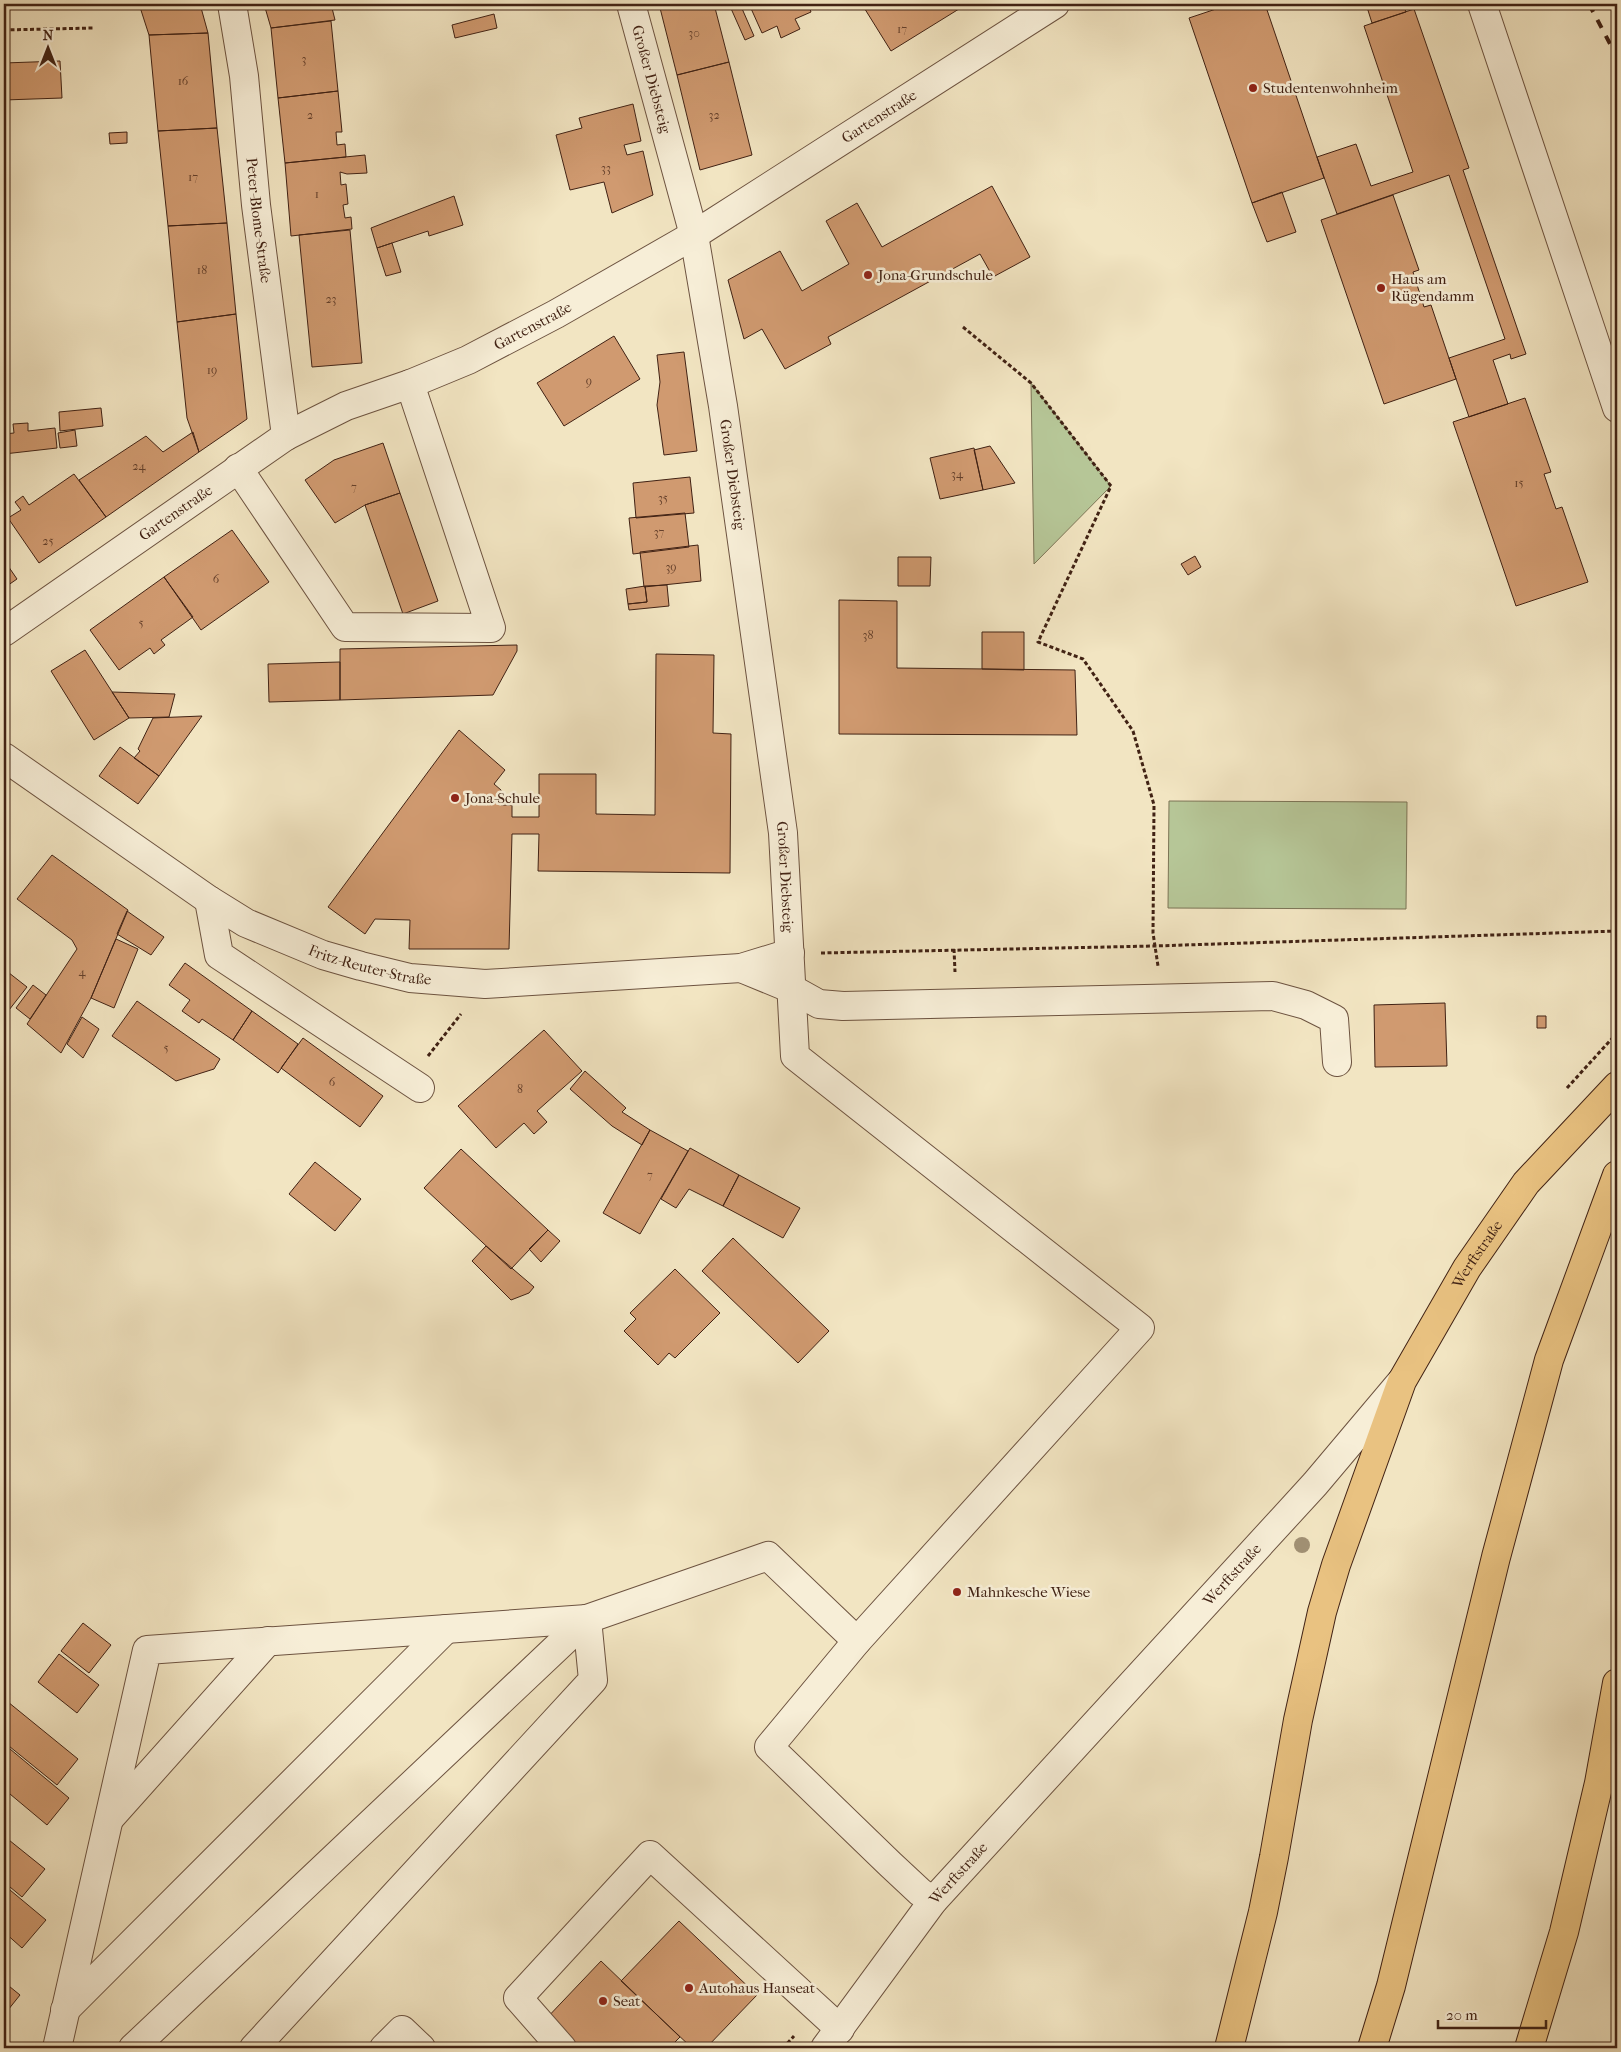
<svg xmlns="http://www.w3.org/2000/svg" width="1621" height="2052" font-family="'IM FELL French Canon',serif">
	<rect width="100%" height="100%" fill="#f2e5c2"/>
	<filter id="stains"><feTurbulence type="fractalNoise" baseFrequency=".004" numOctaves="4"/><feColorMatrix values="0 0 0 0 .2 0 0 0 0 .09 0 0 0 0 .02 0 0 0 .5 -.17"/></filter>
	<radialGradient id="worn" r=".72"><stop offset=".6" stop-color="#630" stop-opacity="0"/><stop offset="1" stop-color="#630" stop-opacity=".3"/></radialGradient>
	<path fill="#b6c697" stroke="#7c7456" d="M1031 383 1111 486 1034 564Z
		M1169 801 1407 802 1406 909 1168 908Z"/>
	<path fill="#d09a70" stroke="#412214" d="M139 4H200L208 33 149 35Z
		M264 4H331L335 20 271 28Z
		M659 4H714L729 62 677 75Z
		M729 4H740L754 36 745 40Z
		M749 4H808L811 12 795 19 800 29 781 38 777 26 762 33Z
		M866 4H967L891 51 863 6Z
		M1231 4H1265L1324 178 1252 203 1189 18Z
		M1366 4H1403L1406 12 1372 23Z
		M1414 9 1469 168 1463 170 1526 354 1511 359 1510 354 1493 360 1508 404 1469 417 1449 358 1505 339 1449 175 1337 214 1317 157 1356 144 1371 186 1413 172 1364 26Z
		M494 14 497 28 455 38 452 25Z
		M331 21 338 91 278 98 271 28Z
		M208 33 217 128 158 131 149 35Z
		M60 61 62 98 4 100V63Z
		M729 62 752 155 700 170 677 75Z
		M338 91 342 132H336L337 145 345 144 346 157 285 163 278 98Z
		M633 104 641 141 624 145 627 155 643 151 653 195 612 213 604 182 570 190 556 135 582 128 579 118Z
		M217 128 227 223 168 226 158 131Z
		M127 132V143L110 144 109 133Z
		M365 155 367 173 347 174 340 172 341 185 346 184 348 204 343 205 345 218 351 217 352 229 291 236 285 163Z
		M992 186 1030 257 993 277 980 254 828 337 831 344 785 369 762 329 744 339 728 280 780 251 802 291 849 264 826 221 857 203 882 247Z
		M1282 192 1296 232 1267 242 1252 203Z
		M1393 195 1419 270 1413 272 1424 307 1431 305 1456 379 1384 404 1321 220Z
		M454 196 463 225 429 236 428 231 377 248 371 228Z
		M227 223 236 314 177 322 168 226Z
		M350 230 362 363 312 367 299 235Z
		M392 243 401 272 386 276 377 248Z
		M236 314 247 419 199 452 187 418 177 322Z
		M614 336 640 379 564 426 537 383Z
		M684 352 697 451 664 455 657 405 660 382 657 355Z
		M1525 398 1551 472 1544 474 1556 509 1562 507 1588 582 1516 606 1453 422Z
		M101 408 103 426 60 431 59 412Z
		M28 423V431L55 428 57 448 4 454V434L14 433 13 424Z
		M75 430 77 446 60 448 58 433Z
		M193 432 199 452 106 517 79 480 146 436 163 452Z
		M383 443 400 493 365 505 335 523 305 480 334 460Z
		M990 446 1015 483 983 490 974 450Z
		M974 448 983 490 940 499 930 458Z
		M74 474 106 517 39 563 8 518 21 510 15 502 23 496 29 505Z
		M690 477 694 513 636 518 633 483Z
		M400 493 438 601 403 614 365 505Z
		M685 513 689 547 633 554 629 518Z
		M232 530 269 582 201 630 164 577Z
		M698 545 701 581 644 587 640 552Z
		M1195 556 1201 567 1188 575 1181 564Z
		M898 557H931L930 586H898Z
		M4 560 17 579 4 588Z
		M164 577 193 617 161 640 165 645 154 654 150 648 119 670 90 630Z
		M667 585 669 606 629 610 628 604 647 602 645 586Z
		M645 586 647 602 628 604 626 589Z
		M839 600 897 601V668L1075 670 1077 735 839 734Z
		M982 632H1024V670L982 669Z
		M517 645V651L493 695 340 700V649Z
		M85 650 129 718 94 740 51 671Z
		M656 654 714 655 713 733 731 734 730 873 538 871 539 834H512L509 949H409L410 920 375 919 365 934 328 907 459 730 505 770 494 784 501 790V805H512V817H539V774H596V814L655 815Z
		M340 662V700L269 702 268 664Z
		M112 692 175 694 169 717 129 718Z
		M202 716 159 776 134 758 140 751 138 749 153 718Z
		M120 747 159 776 138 804 99 776Z
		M52 855 128 910 91 998 61 1053 27 1024 77 949 72 940 17 899Z
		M127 911 164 937 151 955 117 934Z
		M116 939 138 949 114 1008 91 998Z
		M185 963 252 1011 233 1040 202 1019 199 1023 182 1011 190 1000 169 985Z
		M4 969 27 987 9 1010 4 1005Z
		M33 985 46 995 30 1019 16 1008Z
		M137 1001 220 1059 214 1069 176 1081 112 1036Z
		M1445 1003 1447 1066 1375 1067 1374 1005Z
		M252 1011 298 1044 278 1073 233 1040Z
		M1537 1016H1546V1028H1537Z
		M82 1017 99 1029 83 1058 67 1044Z
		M544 1030 582 1071 537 1111 547 1122 534 1134 524 1123 496 1148 458 1106Z
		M303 1038 383 1096 360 1127 281 1068Z
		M585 1071 626 1108 622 1112 650 1130 642 1145 612 1126 570 1089Z
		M650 1130 688 1151 640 1234 603 1213Z
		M690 1148 739 1175 723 1206 689 1189 676 1208 661 1199Z
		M461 1149 548 1230 511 1269 424 1188Z
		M315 1162 361 1199 335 1231 289 1194Z
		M739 1175 800 1208 783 1238 723 1206Z
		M548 1230 560 1241 541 1262 529 1249Z
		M733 1238 829 1331 798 1363 702 1271Z
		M486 1246 534 1287 529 1293 511 1300 472 1261Z
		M675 1269 720 1313 675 1358 669 1353 658 1365 624 1331 636 1319 630 1313Z
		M83 1623 111 1645 89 1673 61 1651Z
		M59 1654 99 1685 77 1713 38 1682Z
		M8 1702 78 1759 57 1785 4 1742V1707Z
		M4 1744 69 1798 47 1825 4 1789Z
		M4 1836 45 1869 22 1897 4 1882Z
		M4 1885 46 1920 22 1948 4 1932Z
		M679 1921 757 1995 706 2048H692L621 1981Z
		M601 1961 680 2037 669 2048H571L543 2022Z
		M4 1982 20 1995 4 2015Z"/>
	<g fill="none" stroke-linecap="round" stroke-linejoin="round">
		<defs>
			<g id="minor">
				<path id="s1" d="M232 4 244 76 256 205 286 436"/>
				<path id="s2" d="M631 4 694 235 723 406 783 833 795 1056 1140 1328 857 1641 769 1747 890 1864 920 1892 933 1901"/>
				<path d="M1482 4 1617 408"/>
				<path d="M238 468 345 627 491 628 410 384"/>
				<path id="s3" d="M4 632 286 436 346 406 410 384 468 360 556 314 694 235 1055 4"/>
				<path id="s4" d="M4 757 209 900 246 923 323 955 361 966 410 978 485 984 741 968 790 953"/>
				<path d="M209 900 219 955 420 1088"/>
				<path d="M741 968 792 989 819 1004 843 1006 1273 996 1306 1005 1334 1019 1337 1062"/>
				<path d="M110 1818 268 1641"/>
				<path d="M65 2010 446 1629"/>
				<path d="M57 2048 147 1650 587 1619 768 1556 857 1641"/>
				<path d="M133 2048 587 1619"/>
				<path d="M254 2048 593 1680 587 1619"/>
				<path d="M384 2048 402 2030 421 2048"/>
				<path d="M562 2048 518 1998 650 1855 840 2029"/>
				<path id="s5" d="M825 2048 933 1901 1315 1484 1401 1382"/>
			</g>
			<g id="major">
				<path id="s6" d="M1229 2048 1263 1912 1274 1857 1298 1720 1322 1612 1336 1565 1402 1381 1467 1268 1526 1183 1617 1086"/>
				<path d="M1529 2048 1564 1932 1599 1783 1617 1683"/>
			</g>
			<path id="highway" d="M1372 2048 1391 1986 1496 1557 1549 1360 1617 1175"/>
		</defs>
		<use href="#minor" stroke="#6d5340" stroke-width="30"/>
		<use href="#major" stroke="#412214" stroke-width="30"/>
		<use href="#highway" stroke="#412214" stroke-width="30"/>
		<path stroke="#412214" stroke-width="3" stroke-dasharray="4 2.5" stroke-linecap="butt" d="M4 30 93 28
			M963 327 1031 383 1111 486 1038 642 1083 659 1133 731 1154 805 1153 933 1158 966
			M954 949 955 972
			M821 953 1154 946 1617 931
			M428 1056 461 1014
			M1567 1088 1617 1033
			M783 2048 794 2036"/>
		<use href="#minor" stroke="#f7eed7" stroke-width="28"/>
		<use href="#major" stroke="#e9c281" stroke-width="28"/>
		<use href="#highway" stroke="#e9c281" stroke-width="28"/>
		<path stroke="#412214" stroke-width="4" stroke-dasharray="9 9" stroke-linecap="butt" d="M1589 4 1617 57"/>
	</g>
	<circle fill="#a19074" cx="1302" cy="1545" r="8"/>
	<g fill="#8f2418" stroke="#f7eed7" stroke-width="2">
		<circle cx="1253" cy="88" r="5"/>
		<circle cx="868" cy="275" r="5"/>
		<circle cx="1381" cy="288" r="5"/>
		<circle cx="455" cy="798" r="5"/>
		<circle cx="957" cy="1592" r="5"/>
		<circle cx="689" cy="1988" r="5"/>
		<circle cx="603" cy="2001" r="5"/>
	</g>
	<g text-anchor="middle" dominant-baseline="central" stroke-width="5" stroke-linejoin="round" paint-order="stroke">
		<g font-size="12" fill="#65402b">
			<text x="902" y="29">17</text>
			<text x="694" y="33">30</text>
			<text x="304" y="59">3</text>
			<text x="183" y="81">16</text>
			<text x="310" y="115">2</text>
			<text x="714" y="115">32</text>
			<text x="606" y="168">33</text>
			<text x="193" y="177">17</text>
			<text x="317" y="194">1</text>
			<text x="202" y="270">18</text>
			<text x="331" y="299">23</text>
			<text x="212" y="370">19</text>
			<text x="589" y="381">9</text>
			<text x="139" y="466">24</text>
			<text x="957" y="474">34</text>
			<text x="1519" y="483">15</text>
			<text x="354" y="487">7</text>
			<text x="663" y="498">35</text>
			<text x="659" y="532">37</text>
			<text x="48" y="541">25</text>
			<text x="671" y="567">39</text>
			<text x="216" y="579">6</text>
			<text x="141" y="623">5</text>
			<text x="868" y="635">38</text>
			<text x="82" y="972">4</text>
			<text x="166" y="1048">5</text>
			<text x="332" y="1082">6</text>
			<text x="520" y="1089">8</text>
			<text x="650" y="1175">7</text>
		</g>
		<g font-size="15" fill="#412214" stroke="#f7eed7">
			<text stroke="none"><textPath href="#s2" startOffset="78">Großer Diebsteig</textPath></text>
			<text stroke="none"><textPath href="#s3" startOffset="1019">Gartenstraße</textPath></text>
			<text stroke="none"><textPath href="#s1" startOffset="218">Peter-Blome-Straße</textPath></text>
			<text stroke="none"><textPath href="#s3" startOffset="614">Gartenstraße</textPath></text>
			<text stroke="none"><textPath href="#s2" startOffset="482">Großer Diebsteig</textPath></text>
			<text stroke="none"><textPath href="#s3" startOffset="209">Gartenstraße</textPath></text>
			<text stroke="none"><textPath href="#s2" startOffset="888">Großer Diebsteig</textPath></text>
			<text stroke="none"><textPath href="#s4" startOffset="425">Fritz-Reuter-Straße</textPath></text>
			<text stroke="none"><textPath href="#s6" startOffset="838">Werftstraße</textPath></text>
			<text stroke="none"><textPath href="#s5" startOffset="625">Werftstraße</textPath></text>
			<text stroke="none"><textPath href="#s5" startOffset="220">Werftstraße</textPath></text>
		</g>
		<g font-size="15" fill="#412214" stroke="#f7eed7" text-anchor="start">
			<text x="1263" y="88">Studentenwohnheim</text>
			<text x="878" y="275">Jona-Grundschule</text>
			<text x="1391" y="279">Haus am<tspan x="1391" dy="17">Rügendamm</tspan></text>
			<text x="465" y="798">Jona-Schule</text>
			<text x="967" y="1592">Mahnkesche Wiese</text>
			<text x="699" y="1988">Autohaus Hanseat</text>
			<text x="613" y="2001">Seat</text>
		</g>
	</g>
	<rect width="1621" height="2052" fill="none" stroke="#f2e5c2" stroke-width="20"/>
	<rect x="5" y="5" width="1611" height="2042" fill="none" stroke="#412214" stroke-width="2.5"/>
	<rect x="10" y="10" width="1601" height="2032" fill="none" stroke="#412214"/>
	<g transform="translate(48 48)" stroke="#f7eed7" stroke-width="4" paint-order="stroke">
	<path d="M0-4L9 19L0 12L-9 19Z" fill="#412214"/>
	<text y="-8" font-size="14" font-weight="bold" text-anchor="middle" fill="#412214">N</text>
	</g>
	<path d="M1438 2020v8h108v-8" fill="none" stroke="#412214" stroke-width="2.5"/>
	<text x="1446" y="2020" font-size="15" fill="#412214" stroke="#f7eed7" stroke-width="4" paint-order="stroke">20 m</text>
	<rect width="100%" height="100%" filter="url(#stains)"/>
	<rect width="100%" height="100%" fill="url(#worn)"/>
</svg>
